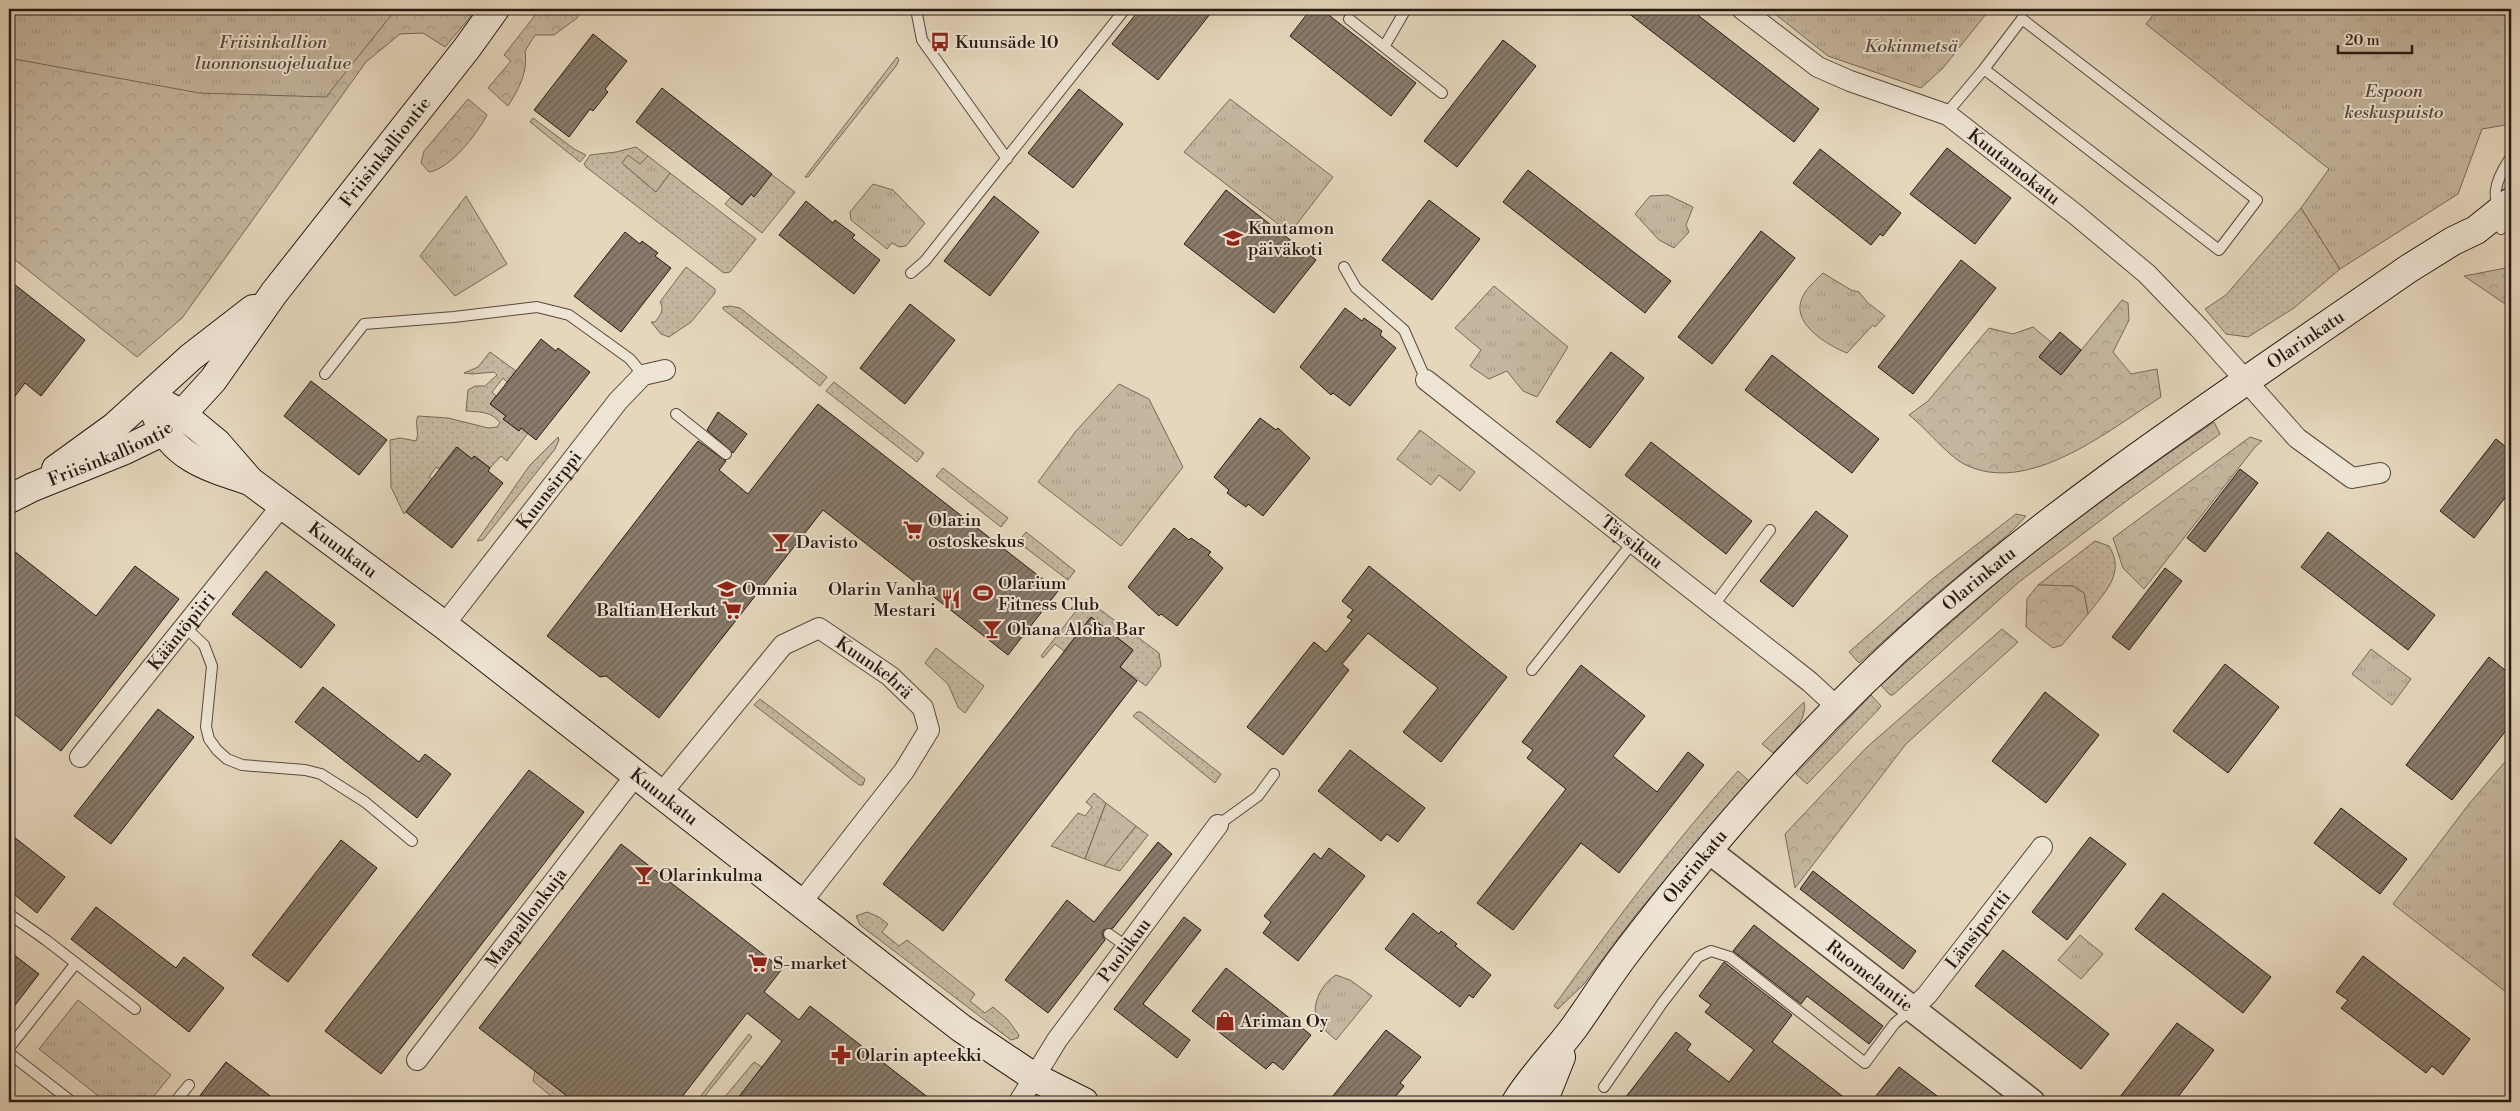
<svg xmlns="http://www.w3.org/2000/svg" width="2520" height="1111" font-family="'Libre Bodoni',serif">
	<defs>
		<pattern id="grass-dots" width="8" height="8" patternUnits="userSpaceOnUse" patternTransform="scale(1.25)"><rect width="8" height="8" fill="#c5b69f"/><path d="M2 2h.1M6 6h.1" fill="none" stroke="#a99c88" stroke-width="1.8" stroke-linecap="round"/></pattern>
		<pattern id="forest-crowns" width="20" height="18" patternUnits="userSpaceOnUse" patternTransform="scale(1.25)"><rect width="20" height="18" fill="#c5b69f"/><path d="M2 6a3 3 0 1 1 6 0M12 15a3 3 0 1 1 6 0" fill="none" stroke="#a99c88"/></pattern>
		<pattern id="park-tufts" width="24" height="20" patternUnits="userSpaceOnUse" patternTransform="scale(1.25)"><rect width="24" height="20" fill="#c5b69f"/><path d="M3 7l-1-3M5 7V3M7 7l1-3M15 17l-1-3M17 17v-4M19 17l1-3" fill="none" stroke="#a99c88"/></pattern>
		<pattern id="building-hatch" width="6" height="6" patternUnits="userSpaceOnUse" patternTransform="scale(1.25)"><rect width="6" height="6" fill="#897b6b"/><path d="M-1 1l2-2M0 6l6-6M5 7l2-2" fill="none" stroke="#706457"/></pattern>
	</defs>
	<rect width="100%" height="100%" fill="#e5d6bc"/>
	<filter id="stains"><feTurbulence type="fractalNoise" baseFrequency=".004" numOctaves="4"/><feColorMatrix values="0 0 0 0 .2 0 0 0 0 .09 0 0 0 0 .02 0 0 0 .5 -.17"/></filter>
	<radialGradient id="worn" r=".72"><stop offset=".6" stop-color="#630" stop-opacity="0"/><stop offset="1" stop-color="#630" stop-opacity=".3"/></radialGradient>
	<path fill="url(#grass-dots)" stroke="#766859" d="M897 57 899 60 896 66 808 177H805Z
		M533 118 574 149 586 155 580 162 530 122Z
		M636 147 648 156 642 163 638 164 628 156 622 163 656 192 670 173 756 239 730 272 724 273 586 167 584 164 590 155 616 152Z
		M768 172 795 192 762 233 725 204 731 197 742 205 751 194 754 196Z
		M2301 208 2340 269 2294 308 2248 337 2226 334 2205 309 2226 295Z
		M686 267 715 289V293L691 322 669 337 661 334 651 322H655C660 315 665 310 660 302Z
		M730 306 740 308 827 377 820 386 723 309V307Z
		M490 352 516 371 507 382 503 378 492 392 496 396 490 404 506 416 503 419 519 431 521 428 528 433 507 461 501 456 490 468 475 456 472 459 456 447 439 469 436 467 429 477 432 479 404 514 391 487 390 440 400 438 416 441C420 433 414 424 418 416L448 418 488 428 497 427 500 423C492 411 478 412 466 411L468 390 475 386H485L497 375 494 372 472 374 464 373 478 367Z
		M834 382 924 453 917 462 826 391Z
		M2214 422 2220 434 2216 437 2133 496 2019 582 1893 695H1890L1881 685C1933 638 1986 590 2042 546 2098 503 2155 462 2214 422Z
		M558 437 559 440 555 449 483 540 477 541 530 465Z
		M943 468 1008 518 1001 527 936 476Z
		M2016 514 2026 516 2011 532 1935 595 1859 663 1849 652 1931 580Z
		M1026 532 1075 571 1068 580 1018 542Z
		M2095 541 2109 546C2126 573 2105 592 2088 614L2084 593 2073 586 2038 585Z
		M1087 600 1159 653 1161 666 1146 686 1120 667 1133 650 1091 617 1064 651 1055 644 1043 658 1041 656 1083 602Z
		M936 648 984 686 965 713 958 707 948 684 925 663Z
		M1871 695 1881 706 1878 710 1807 784 1796 774Z
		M760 699 865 779 863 785H859L754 705Z
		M1804 702C1808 723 1786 739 1773 753L1762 744Z
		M1137 712H1141L1221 774 1215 783 1133 716Z
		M1738 771 1749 781 1637 913 1584 984 1558 1009 1554 1006C1612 925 1671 846 1738 771Z
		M1094 793 1106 803 1085 859 1051 846 1078 813 1085 816 1092 807 1086 802Z
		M1136 826 1148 835 1120 871 1104 866Z
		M867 912 879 917 888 924 882 932 899 946 907 940 975 994 970 1001 985 1013 993 1007 1008 1020 1019 1035 1018 1038 1011 1040 860 925 856 916Z
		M535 1071 575 1102H558L533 1081Z"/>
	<path fill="url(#forest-crowns)" stroke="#766859" d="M9 9H477L445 47 423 33 400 34 366 62 182 318 137 357 9 255Z
		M540 9H583L577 18 554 35H535L525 51C528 73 519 88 508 106L488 88 511 61 504 55Z
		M468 99 487 115C477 134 450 169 429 172L421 163 424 151Z
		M2511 267V308L2464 276Z
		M2122 300 2128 303 2129 320 2113 352 2131 374 2157 369 2161 397C2109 430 2028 497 1964 464 1948 456 1926 428 1909 415L1928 401 1989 328 2013 334 2033 327 2051 342 2039 357 2061 375Z
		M2250 437 2262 441 2255 447 2144 589 2123 568 2113 538Z
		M2038 585 2073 586 2084 593 2088 614 2062 645 2053 648 2026 627 2027 599Z
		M2002 629 2018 642 1906 744 1795 888 1785 834 1866 748Z
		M749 1034 752 1037 700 1102H696Z
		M754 1062 762 1067 735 1102H728L723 1099Z"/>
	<path fill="url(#park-tufts)" stroke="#766859" d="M9 9H396L326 97 199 93 9 58Z
		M1769 9H1990L1943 68 1921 88 1828 56Z
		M2158 9H2511V124L2482 129 2458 194 2340 269 2301 208 2329 169 2146 24Z
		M1230 99 1333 177 1290 233 1184 152Z
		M628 155 640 164 648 156 670 173 656 192 622 163Z
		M873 184 893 190 925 223 906 246 899 247 892 243 887 249 851 220 850 212Z
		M1668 195 1693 207 1686 225 1689 232 1674 248 1659 240 1635 214 1650 196Z
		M466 196 507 264 455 296 420 256Z
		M1823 273 1851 290 1859 292 1868 303 1885 316 1875 327 1873 325 1847 353C1829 346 1793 325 1801 301 1804 290 1815 281 1823 273Z
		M1494 286 1568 347 1537 397 1523 391 1507 371 1489 379 1470 366 1481 350 1455 328Z
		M1119 384 1149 399 1183 467 1121 546 1038 482 1076 431Z
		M1420 430 1475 472 1460 491 1439 475 1431 485 1397 459Z
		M2371 649 2411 679 2392 705 2352 674Z
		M2511 755V996L2393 904 2469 804Z
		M1106 803 1136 826 1104 866 1085 859Z
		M2080 935 2103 954 2081 979 2058 960Z
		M1336 975 1350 980 1372 996 1336 1040C1328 1033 1319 1026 1316 1016 1312 1001 1324 982 1336 975Z
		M78 1000 171 1075 149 1102H106L39 1049Z"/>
	<path fill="url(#building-hatch)" stroke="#261913" d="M1140 9H1214L1158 80 1112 44Z
		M1311 9H1321L1416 83 1391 116 1290 36Z
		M1623 9H1690L1819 109 1794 142Z
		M593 34 627 61 605 89 608 92 593 111 590 109 569 137 534 110Z
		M1503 40 1536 66 1457 167 1424 141Z
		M662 88 772 174 754 197 751 194 742 205 636 122Z
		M1079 89 1123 124 1073 188 1028 153Z
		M1947 148 2011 198 1975 244 1910 194Z
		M1820 149 1901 213 1883 236 1880 234 1871 245 1793 183Z
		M1528 170 1671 281 1645 313 1503 202Z
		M1226 190 1316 260 1274 313 1184 244Z
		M994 196 1039 232 990 296 944 261Z
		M1429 200 1480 239 1432 300 1382 260Z
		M806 201 833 223 835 220 855 235 852 238 880 260 854 294 779 235Z
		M1761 231 1795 258 1712 364 1678 337Z
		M625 232 640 244 642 241 658 253 655 256 671 268 621 332 574 296Z
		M1961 260 1996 288 1913 394 1878 367Z
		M9 280 85 340 41 396 25 383 9 404Z
		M910 304 955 340 905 404 860 368Z
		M1345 308 1362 321 1364 318 1382 331 1380 335 1396 348 1350 406 1333 393 1331 395 1300 367Z
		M2060 332 2081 350 2061 375 2039 357Z
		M541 339 556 351 558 348 590 372 536 440 521 428 519 431 503 419 506 416 490 404Z
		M1611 352 1644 378 1590 448 1556 422Z
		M1772 355 1879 439 1852 473 1745 390Z
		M311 381 387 440 359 475 284 416Z
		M818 404 1058 591 1008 655 823 510 659 718 606 676 600 677 547 636 698 441 726 461 719 470 748 494Z
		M718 412 747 434 733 453 707 430Z
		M1260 418 1276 430 1278 428 1310 458 1263 516 1248 504 1246 507 1227 493 1229 490 1214 477Z
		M2496 439 2511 451V490L2474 538 2440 511Z
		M1651 442 1752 521 1726 554 1625 475Z
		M457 447 472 459 474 456 490 468 488 471 503 483 452 548 406 512Z
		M2240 469 2258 483 2205 552 2187 538Z
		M1816 511 1848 536 1793 607 1760 581Z
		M1174 528 1189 540 1191 538 1211 552 1208 555 1223 568 1177 626 1161 614 1159 616 1128 587Z
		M2328 532 2435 615 2408 650 2301 567Z
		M9 547 96 616 135 566 179 599 61 751 9 710Z
		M1369 566 1507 677 1441 762 1403 732 1438 688 1368 633 1342 664 1349 670 1283 755 1247 727 1314 642 1326 652 1352 620 1347 617 1353 610 1342 601Z
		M2165 568 2182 581 2129 650 2112 637Z
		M266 571 335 625 301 668 232 614Z
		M1091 617 1133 650 1120 667 1137 681 943 931 883 884Z
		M2489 657 2511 675V724L2452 800 2406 765Z
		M2225 664 2279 707 2228 773 2173 731Z
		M1581 665 1645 716 1613 756 1657 792 1688 752 1704 765 1619 873 1581 843 1513 930 1477 903 1566 789 1527 758 1533 750 1522 742Z
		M323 687 419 762 425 754 451 774 417 818 295 722Z
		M2045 692 2099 735 2046 803 1992 761Z
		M158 709 194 737 111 844 74 816Z
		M1350 750 1425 808 1398 842 1387 834 1381 841 1318 791Z
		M529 770 584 812 381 1074 325 1031Z
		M2341 808 2407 859 2380 894 2314 843Z
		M9 833 65 877 37 913 9 890Z
		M2090 837 2126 864 2067 940 2032 912Z
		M341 840 377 868 288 982 252 955Z
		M1158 842 1172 854 1113 928 1104 930 1102 934 1105 940 1048 1013 1005 980 1067 900 1094 922Z
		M621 844 782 969 764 992 799 1020 810 1006 934 1102H735L782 1041 747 1013 678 1102H575L479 1028Z
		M1329 848 1365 876 1298 961 1263 933 1271 922 1264 916 1314 853 1321 859Z
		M1813 871 1916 951 1903 969 1800 889Z
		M2163 893 2271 977 2243 1013 2135 929Z
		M96 907 176 968 184 957 224 988 189 1032 71 939Z
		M1413 913 1439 934 1441 931 1457 944 1455 946 1491 975 1473 998 1469 995 1460 1007 1385 949Z
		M1184 917 1201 930 1143 1004 1190 1040 1177 1058 1114 1009Z
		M1754 925 1883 1026 1869 1044 1807 996 1801 1004 1733 951Z
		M2003 950 2109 1034 2081 1069 1975 986Z
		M9 951 39 974 9 1013Z
		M2363 956 2470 1039 2443 1075 2432 1066 2426 1073 2341 1008 2348 1000 2336 992Z
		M1724 962 1792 1015 1772 1042 1850 1102H1622L1676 1032 1691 1044 1687 1050 1729 1082 1754 1050 1705 1012 1711 1005 1699 996Z
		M1226 968 1311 1035 1283 1070 1273 1062 1266 1069 1192 1011Z
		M2177 1023 2214 1050 2174 1102H2116Z
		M1386 1030 1421 1057 1400 1083 1404 1086 1391 1102H1328Z
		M226 1062 278 1102H195Z
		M1899 1067 1945 1102H1871Z"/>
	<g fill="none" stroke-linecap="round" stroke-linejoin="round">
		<defs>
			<path id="service" d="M916 9 922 40 1007 159
				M940 9H968
				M1349 19 1442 93
				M1384 47 1406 9
				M1946 114 1984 69 2219 250 2257 200 2022 19 1984 69
				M2501 229C2495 198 2490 189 2509 160H2511
				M1344 267 1356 288 1404 330 1426 380
				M911 273 925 261 1125 9
				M325 374 364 324 454 317 537 307 569 315 630 359 643 375
				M676 414 726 454
				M1714 605 1770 530
				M185 627 204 645 212 666 206 727 209 739 217 750 227 759 242 765 305 770 321 774 365 802 412 841
				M1532 670 1633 542
				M1218 825 1258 796 1274 774
				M9 914 46 940 135 1009
				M1109 934 1127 947
				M9 1048 76 963
				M9 1053 72 1102
				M1604 1087 1663 1002 1698 957 1711 951 1730 957 1865 1063 1895 1023 1912 1009
				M175 1102 189 1085"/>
			<g id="minor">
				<path id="s1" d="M1742 9 1818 67 1850 81 1948 115 2075 214 2147 274 2199 328 2297 438 2352 478 2380 473"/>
				<path id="s2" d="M1426 380 1810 682 1837 707"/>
				<path id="s3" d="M444 625 618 401 643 375 665 370"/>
				<path id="s4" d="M80 757 283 504"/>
				<path id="s5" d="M660 795 783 645 819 628 890 676 923 708 929 730 904 771 800 904"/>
				<path id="s6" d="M1913 1008 1927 995 2042 847"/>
				<path id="s7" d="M417 1060 635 776"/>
				<path id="s8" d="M1019 1102 1057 1040 1218 825"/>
			</g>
			<g id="tertiary">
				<path id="s9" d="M1708 850 2032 1102"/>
			</g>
			<g id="secondary">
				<path id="s10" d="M149 396 182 414 217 443 250 481 444 625 961 1028 1034 1077 1084 1102"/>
				<path d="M156 415C172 458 210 468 250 481"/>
				<path d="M56 469 114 427 191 357 253 309"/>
				<path id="s11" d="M9 499 33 487 125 450 162 432 182 414 213 380 274 293 467 48 495 9"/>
				<path id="s12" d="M1516 1102C1532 1076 1554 1054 1573 1029 1591 1004 1607 978 1626 953 1717 834 1817 719 1930 620 2079 489 2246 382 2408 269L2453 241 2476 230 2511 202"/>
				<path d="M1543 1102 1561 1057"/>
			</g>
		</defs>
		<use href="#service" stroke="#56483d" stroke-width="12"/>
		<use href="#minor" stroke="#56483d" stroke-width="22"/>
		<use href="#tertiary" stroke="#56483d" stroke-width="28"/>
		<use href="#secondary" stroke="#261913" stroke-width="30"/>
		<use href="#service" stroke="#eee4d3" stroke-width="10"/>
		<use href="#minor" stroke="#eee4d3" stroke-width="20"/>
		<use href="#tertiary" stroke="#eee4d3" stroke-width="25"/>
		<use href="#secondary" stroke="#eee4d3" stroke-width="28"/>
	</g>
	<defs>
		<symbol id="bus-bare" viewBox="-9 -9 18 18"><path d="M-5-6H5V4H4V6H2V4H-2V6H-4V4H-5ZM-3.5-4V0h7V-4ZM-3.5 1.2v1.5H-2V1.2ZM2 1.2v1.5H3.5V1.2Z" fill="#8f2418" stroke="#eee4d3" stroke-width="2.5" paint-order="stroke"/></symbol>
		<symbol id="school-bare" viewBox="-9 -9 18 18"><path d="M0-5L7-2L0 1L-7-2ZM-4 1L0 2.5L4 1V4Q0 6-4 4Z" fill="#8f2418" stroke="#eee4d3" stroke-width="2.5" paint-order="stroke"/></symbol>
		<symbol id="supermarket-bare" viewBox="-9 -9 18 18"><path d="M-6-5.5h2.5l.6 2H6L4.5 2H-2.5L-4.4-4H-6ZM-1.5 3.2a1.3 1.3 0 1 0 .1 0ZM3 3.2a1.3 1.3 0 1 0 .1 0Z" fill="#8f2418" stroke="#eee4d3" stroke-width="2.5" paint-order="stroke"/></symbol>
		<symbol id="bar-bare" viewBox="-9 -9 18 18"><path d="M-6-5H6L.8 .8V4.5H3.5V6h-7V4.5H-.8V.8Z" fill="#8f2418" stroke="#eee4d3" stroke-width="2.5" paint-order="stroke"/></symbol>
		<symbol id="stadium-bare" viewBox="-9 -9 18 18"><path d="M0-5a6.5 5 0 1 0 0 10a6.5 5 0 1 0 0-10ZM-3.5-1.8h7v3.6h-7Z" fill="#8f2418" stroke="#eee4d3" stroke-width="2.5" paint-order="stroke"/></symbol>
		<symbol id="restaurant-bare" viewBox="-9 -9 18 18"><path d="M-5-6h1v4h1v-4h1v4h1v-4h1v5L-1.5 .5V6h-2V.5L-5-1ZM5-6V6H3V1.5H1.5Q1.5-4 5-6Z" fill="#8f2418" stroke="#eee4d3" stroke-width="2.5" paint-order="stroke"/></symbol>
		<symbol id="shop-bare" viewBox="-9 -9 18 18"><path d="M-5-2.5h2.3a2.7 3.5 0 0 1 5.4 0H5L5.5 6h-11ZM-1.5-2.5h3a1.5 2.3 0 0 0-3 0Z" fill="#8f2418" stroke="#eee4d3" stroke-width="2.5" paint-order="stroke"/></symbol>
		<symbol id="pharmacy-bare" viewBox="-9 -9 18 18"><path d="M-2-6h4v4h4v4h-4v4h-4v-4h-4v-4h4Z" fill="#8f2418" stroke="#eee4d3" stroke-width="2.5" paint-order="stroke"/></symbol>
	</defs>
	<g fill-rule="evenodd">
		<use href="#bus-bare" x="926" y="28" width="28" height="28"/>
		<use href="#school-bare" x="1219" y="224" width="28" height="28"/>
		<use href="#supermarket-bare" x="899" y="516" width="28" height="28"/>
		<use href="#bar-bare" x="767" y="528" width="28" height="28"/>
		<use href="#school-bare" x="713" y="575" width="28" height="28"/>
		<use href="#stadium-bare" x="969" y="579" width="28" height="28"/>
		<use href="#restaurant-bare" x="937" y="585" width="28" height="28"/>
		<use href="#supermarket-bare" x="718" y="596" width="28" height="28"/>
		<use href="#bar-bare" x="978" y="615" width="28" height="28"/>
		<use href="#bar-bare" x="630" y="861" width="28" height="28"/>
		<use href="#supermarket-bare" x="744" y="949" width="28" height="28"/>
		<use href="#shop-bare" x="1211" y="1007" width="28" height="28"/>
		<use href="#pharmacy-bare" x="827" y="1041" width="28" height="28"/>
	</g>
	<g text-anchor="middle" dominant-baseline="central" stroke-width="4" stroke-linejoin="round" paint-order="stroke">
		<g font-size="18" font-style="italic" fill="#56483d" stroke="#eee4d3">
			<text x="273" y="42">Friisinkallion<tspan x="273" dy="21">luonnonsuojelualue</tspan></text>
			<text x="1911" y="46">Kokinmetsä</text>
			<text x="2394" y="91">Espoon<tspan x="2394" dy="21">keskuspuisto</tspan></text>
		</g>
		<g font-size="18" fill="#261913" stroke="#eee4d3" text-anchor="start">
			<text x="955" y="42">Kuunsäde 10</text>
			<text x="1248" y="228">Kuutamon<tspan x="1248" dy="21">päiväkoti</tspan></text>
			<text x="928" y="520">Olarin<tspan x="928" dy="21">ostoskeskus</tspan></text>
			<text x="796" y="542">Davisto</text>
			<text x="998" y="583">Olarium<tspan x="998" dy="21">Fitness Club</tspan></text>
			<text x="742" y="589">Omnia</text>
			<text x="936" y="589" text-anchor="end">Olarin Vanha<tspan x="936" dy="21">Mestari</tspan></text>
			<text x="717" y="610" text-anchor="end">Baltian Herkut</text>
			<text x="1007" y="629">Ohana Aloha Bar</text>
			<text x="659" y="875">Olarinkulma</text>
			<text x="773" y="963">S-market</text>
			<text x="1240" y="1021">Ariman Oy</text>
			<text x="856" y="1055">Olarin apteekki</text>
		</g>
		<g font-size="18" fill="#261913" stroke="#eee4d3">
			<text stroke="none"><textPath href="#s11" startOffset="526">Friisinkalliontie</textPath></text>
			<text stroke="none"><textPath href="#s1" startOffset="318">Kuutamokatu</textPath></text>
			<text stroke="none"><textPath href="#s12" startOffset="1106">Olarinkatu</textPath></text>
			<text stroke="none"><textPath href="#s11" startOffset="111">Friisinkalliontie</textPath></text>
			<text stroke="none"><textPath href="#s3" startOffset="171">Kuunsirppi</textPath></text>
			<text stroke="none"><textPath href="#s2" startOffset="262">Täysikuu</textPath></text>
			<text stroke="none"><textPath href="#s10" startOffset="249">Kuunkatu</textPath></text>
			<text stroke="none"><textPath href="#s12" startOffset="701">Olarinkatu</textPath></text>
			<text stroke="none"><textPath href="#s4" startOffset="162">Kääntöpiiri</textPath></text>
			<text stroke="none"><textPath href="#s5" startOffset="302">Kuunkehrä</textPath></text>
			<text stroke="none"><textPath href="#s10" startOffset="654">Kuunkatu</textPath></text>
			<text stroke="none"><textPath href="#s12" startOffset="296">Olarinkatu</textPath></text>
			<text stroke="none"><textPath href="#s7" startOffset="179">Maapallonkuja</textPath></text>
			<text stroke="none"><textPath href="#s6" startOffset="102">Länsiportti</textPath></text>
			<text stroke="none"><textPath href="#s8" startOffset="185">Puolikuu</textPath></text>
			<text stroke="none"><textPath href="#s9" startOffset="205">Ruomelantie</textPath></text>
		</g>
	</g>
	<rect width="2520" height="1111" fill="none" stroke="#e5d6bc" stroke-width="30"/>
	<rect x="10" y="10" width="2500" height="1091" fill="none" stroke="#261913" stroke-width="2.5"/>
	<rect x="15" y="15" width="2490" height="1081" fill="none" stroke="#261913"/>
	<path d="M2338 45v8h74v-8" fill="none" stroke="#261913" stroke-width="2.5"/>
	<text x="2345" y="45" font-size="15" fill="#261913" stroke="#eee4d3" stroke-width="4" paint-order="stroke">20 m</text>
	<rect width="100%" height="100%" filter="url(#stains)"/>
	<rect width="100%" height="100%" fill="url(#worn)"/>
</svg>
